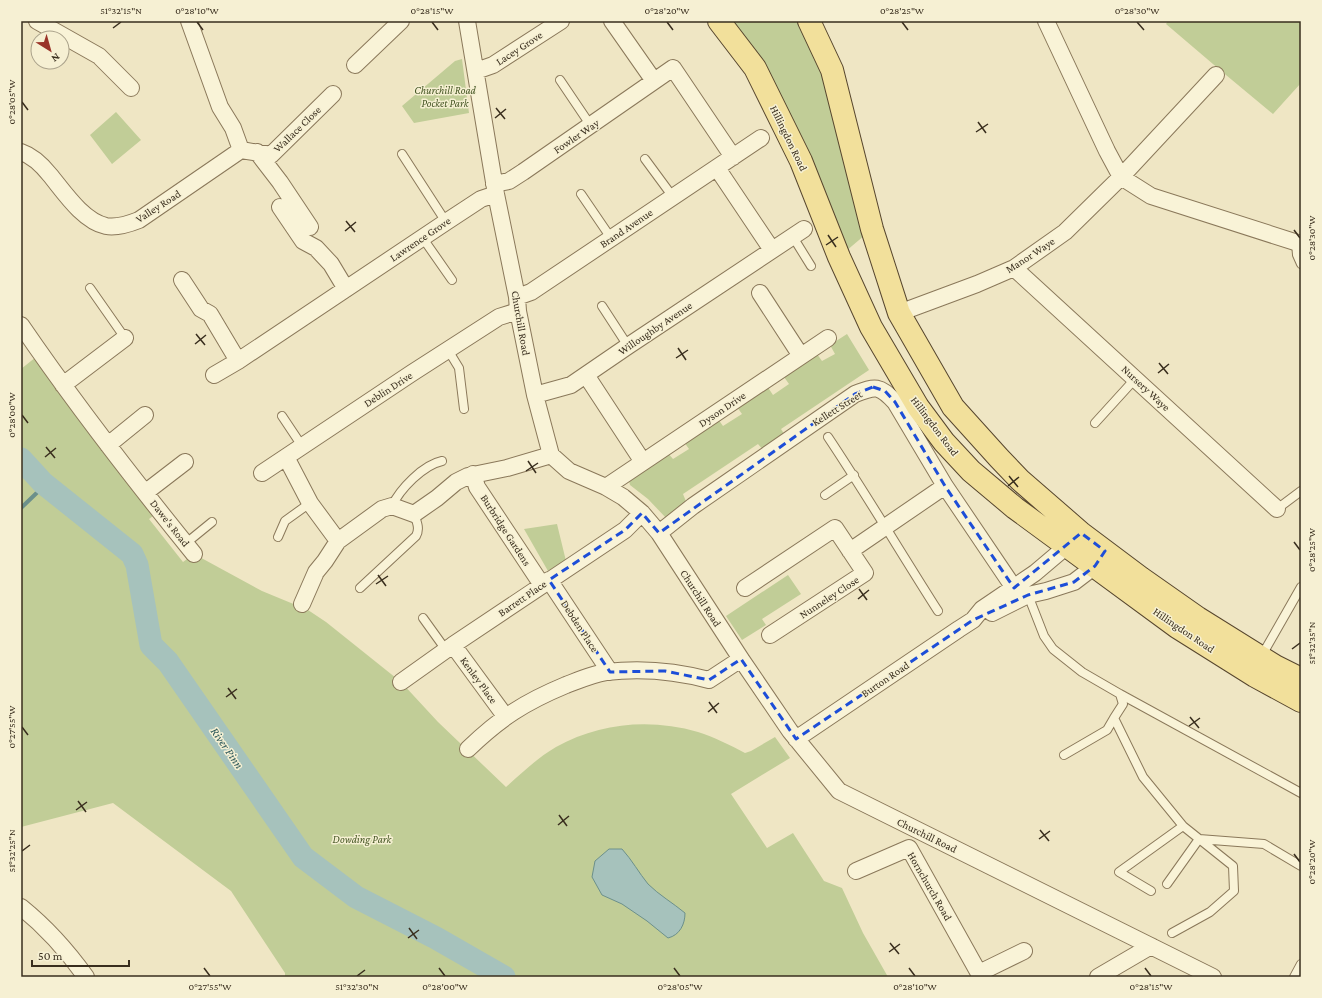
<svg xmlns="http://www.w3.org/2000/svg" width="1322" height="998" font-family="'Crimson Pro',serif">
	<rect width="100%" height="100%" fill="#efe6c4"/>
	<path fill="#c1cd97" d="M719 21H809L872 229 839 257Z
		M1168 21H1301V83L1273 114 1220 70 1166 24Z
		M462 59 469 113 414 123 402 106 455 61Z
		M116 112 141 140 112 164 90 135Z
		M847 334 869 370 781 429 786 437 764 451 758 444 683 494 687 504 667 519 648 499 630 485 629 481 667 452 673 459 689 449 684 442 718 419 723 426 742 414 737 407 767 386 773 395 789 384 784 377 817 354 822 361 835 354 830 345Z
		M36 357 153 516 149 519 183 562 194 554 262 591 308 610 326 622 401 682 438 722 506 787C522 773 537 758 556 747 599 723 650 718 698 732 714 737 730 745 745 753L751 751 775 737 790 758 731 794 767 848 793 833 824 881 842 888 863 933 888 977H285V973L231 891 113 803 21 827V369Z
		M557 524 566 561 548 571 524 529Z
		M788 575 801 594 762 619 766 625 742 640 726 616Z"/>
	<path fill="#a6c2bc" stroke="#6c908b" d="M609 849H622C632 860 639 873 648 884 659 895 673 903 685 913 685 924 680 935 668 938L647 921 622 904 602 895 592 877 595 861Z"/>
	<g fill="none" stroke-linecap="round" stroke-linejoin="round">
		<path stroke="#6c908b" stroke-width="4" d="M21 508 45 485"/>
		<path stroke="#a6c2bc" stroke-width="23" d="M21 459 43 483 132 554 137 565 151 645 168 662 303 857 356 897 436 938 504 977"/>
		<defs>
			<path id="lane" d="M560 80 591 126
				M402 154 446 222
				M645 159 673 197
				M581 194 611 238
				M422 237 452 280
				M793 237 811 266
				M1296 243 1297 255 1301 264
				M90 288 125 338
				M602 306 628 346
				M448 350 459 368 464 409
				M282 416 302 446
				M1095 423 1135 379
				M828 437C866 494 901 553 938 611
				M825 495 854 475
				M392 506C400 489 423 465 442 461
				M1277 509 1301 491
				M278 537 285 521 310 503
				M185 544 212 522
				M360 588 416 536C420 529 417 522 414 514
				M1028 595 1044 636 1053 649 1082 672 1120 694 1123 704 1114 718 1143 777 1183 826 1233 866 1234 891 1210 912 1172 933
				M423 618 446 650
				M1261 657 1301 587
				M1120 694 1301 793
				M1064 755 1107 730 1114 718
				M1167 884 1199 839 1264 844 1301 866
				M1151 891 1119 872 1183 826
				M1294 977 1301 964"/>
			<path id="street" d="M37 21 99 56 131 88
				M189 21 220 107 233 128 241 150
				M467 21 496 194 517 297 518 311 535 395 551 455 569 471 606 487 623 497 642 513 659 533 741 659 790 731 839 791 1213 977
				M612 21 654 81
				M355 65 401 21
				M476 71 493 65 561 21
				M1216 75 1121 177 1151 196 1301 244
				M21 152C33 156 42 165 50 175 64 192 83 221 106 226 117 228 129 224 139 220L241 150 271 155 333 94
				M257 152 280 182 310 227
				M717 168 772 250
				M494 184 509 181 523 172 673 68 733 157
				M280 207 303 241 316 248 331 264 346 289
				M1014 268 1277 509
				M182 280 201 309 210 314 238 361
				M760 293 801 356
				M517 297 531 292 761 138
				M899 313 977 284 1014 268 1065 232 1121 177 1107 151 1046 21
				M21 325C75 404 134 480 194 554
				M214 375 238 361 446 222 481 199 496 194
				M586 375 643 462
				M63 385 125 338
				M535 395 571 385 628 346 804 229
				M108 445 145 415
				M286 457 310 503 338 541
				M262 473 412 373 499 317 518 311
				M473 474 477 487 542 585
				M606 487 828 338
				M146 492 185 462
				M659 533 693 506 855 394C876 386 879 385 895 402L945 486 1014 588
				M850 551 945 486
				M549 580 610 672
				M745 588 835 528 865 573 770 635
				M302 604 316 572 325 561 338 541 382 509 392 506 414 514 437 498 456 482 468 476 507 468 551 455
				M992 613 1028 595 1046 591 1074 582 1095 566 1101 558
				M453 645 505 716
				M401 682 453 645 625 530 642 513
				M796 739 959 629 973 620 982 609 1035 573 1074 540
				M468 749C500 718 525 702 566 685 579 680 593 674 606 672 640 668 676 671 709 680L741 659
				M856 871 909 848 981 977
				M21 907C47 928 66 949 86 977
				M979 973 1024 951
				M1098 977 1151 946"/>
			<path id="primary" d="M719 21 755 68 801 161 839 257 871 327 918 407 944 442 971 471 1015 508 1177 627 1255 676 1301 701
				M809 21 832 70 872 229 899 313 953 407 999 458 1020 480 1081 533 1141 578 1198 618 1275 666 1301 679"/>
		</defs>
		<use href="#lane" stroke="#8a785a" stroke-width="10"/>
		<use href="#street" stroke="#8a785a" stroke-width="18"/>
		<use href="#primary" stroke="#57462e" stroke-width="24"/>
		<use href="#lane" stroke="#f9f3d7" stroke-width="8"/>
		<use href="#street" stroke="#f9f3d7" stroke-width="16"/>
		<use href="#primary" stroke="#f2e09b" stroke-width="22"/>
	</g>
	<path fill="none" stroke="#1d4ed8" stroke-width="3" stroke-dasharray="8 5" stroke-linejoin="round" d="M873 387 885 391 895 402 945 486 1014 588 1081 533 1105 551 1095 566 1074 582 1028 595 973 620 796 739 741 659 709 680 665 671 610 672 549 580 625 530 642 513 659 533 855 394Z"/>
	<path fill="none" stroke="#392e1e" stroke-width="1.5" d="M197 22 203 30M432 22 438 30M667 22 673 30M902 22 908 30M1137 22 1144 30M113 28 121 22M22 102 28 110M496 108 505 119M495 118 506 109M978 122 986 133M976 132 988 124M346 221 355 232M1294 230 1300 238M345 231 356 222M828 235 836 247M826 245 838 237M196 334 205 345M195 344 206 335M678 348 686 360M676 358 688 350M1159 363 1168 374M1158 373 1169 364M22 415 28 423M46 447 55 458M45 457 56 448M528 461 536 473M526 471 538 463M1009 476 1018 487M1008 486 1019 477M1294 542 1300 550M378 575 386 586M376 584 388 576M859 589 867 600M858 599 869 590M1292 649 1300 643M228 688 236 699M226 697 237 689M709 702 717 713M708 712 719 703M1190 717 1199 728M1189 726 1200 718M22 727 28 735M78 801 86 812M76 810 87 802M559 815 567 826M558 825 569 816M1040 830 1049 841M1039 839 1050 831M22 851 30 845M1294 854 1300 862M409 928 417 939M408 938 419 930M890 943 899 954M889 952 900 944M204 968 210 976M439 968 445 976M674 968 680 976M909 968 915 976M1145 968 1151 976M357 976 365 970"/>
	<g text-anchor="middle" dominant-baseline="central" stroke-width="3" stroke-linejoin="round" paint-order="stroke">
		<g font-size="11" fill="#392e1e" stroke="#f6f0d3">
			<text transform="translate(519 48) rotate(-33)">Lacey Grove</text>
			<text transform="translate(297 129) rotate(-44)">Wallace Close</text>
			<text transform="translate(576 136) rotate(-34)">Fowler Way</text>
			<text transform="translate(789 138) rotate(64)">Hillingdon Road</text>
			<text transform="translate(158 206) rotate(-33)">Valley Road</text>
			<text transform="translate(626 228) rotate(-34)">Brand Avenue</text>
			<text transform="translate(420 239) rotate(-34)">Lawrence Grove</text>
			<text transform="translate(1030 255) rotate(-33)">Manor Waye</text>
			<text transform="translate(521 323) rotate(80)">Churchill Road</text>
			<text transform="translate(655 328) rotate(-34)">Willoughby Avenue</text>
			<text transform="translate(1146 388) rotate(43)">Nursery Waye</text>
			<text transform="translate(388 389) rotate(-33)">Deblin Drive</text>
			<text transform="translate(837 408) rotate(-32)">Kellett Street</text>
			<text transform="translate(722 409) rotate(-34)">Dyson Drive</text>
			<text transform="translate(935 426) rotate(53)">Hillingdon Road</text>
			<text transform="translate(170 523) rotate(52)">Dawe's Road</text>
			<text transform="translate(506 530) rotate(57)">Burbridge Gardens</text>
			<text transform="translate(829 597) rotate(-33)">Nunneley Close</text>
			<text transform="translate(522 598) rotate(-34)">Barrett Place</text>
			<text transform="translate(701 598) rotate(57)">Churchill Road</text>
			<text transform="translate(580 626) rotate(57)">Debden Place</text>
			<text transform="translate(1184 630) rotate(34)">Hillingdon Road</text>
			<text transform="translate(885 679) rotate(-34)">Burton Road</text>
			<text transform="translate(479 680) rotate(54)">Kenley Place</text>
			<text transform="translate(927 835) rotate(26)">Churchill Road</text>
			<text transform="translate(930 886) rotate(60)">Hornchurch Road</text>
		</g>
		<g font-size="11" font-style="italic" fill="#455624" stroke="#f6f0d3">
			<text x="445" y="90">Churchill Road<tspan x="445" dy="13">Pocket Park</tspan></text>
			<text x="362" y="839">Dowding Park</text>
		</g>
		<g font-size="12" font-style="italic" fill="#2d5859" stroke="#f6f0d3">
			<text transform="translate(227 748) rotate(55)">River Pinn</text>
		</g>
	</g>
	<rect width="1322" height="998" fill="none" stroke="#f6f0d3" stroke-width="44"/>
	<g transform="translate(50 50) rotate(143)"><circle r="19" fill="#f6f0d3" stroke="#aaa28b"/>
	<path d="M0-3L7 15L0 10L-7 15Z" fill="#9a3429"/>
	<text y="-6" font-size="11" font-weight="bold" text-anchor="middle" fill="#392e1e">N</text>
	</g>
	<path d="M32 960v6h97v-6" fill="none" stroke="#392e1e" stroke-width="2"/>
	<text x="38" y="960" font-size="12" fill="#392e1e" stroke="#f6f0d3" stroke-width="3" paint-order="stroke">50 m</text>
	<rect x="22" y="22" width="1278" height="954" fill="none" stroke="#392e1e" stroke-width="1.5"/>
	<g font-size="10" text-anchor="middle" fill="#392e1e">
		<text x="121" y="14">51°32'15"N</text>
		<text x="197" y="14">0°28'10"W</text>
		<text x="432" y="14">0°28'15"W</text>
		<text x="667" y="14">0°28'20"W</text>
		<text x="902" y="14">0°28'25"W</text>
		<text x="1137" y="14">0°28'30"W</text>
		<text transform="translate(11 102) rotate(-90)" y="4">0°28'05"W</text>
		<text transform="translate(1311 238) rotate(-90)" y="4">0°28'30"W</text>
		<text transform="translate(11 415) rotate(-90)" y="4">0°28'00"W</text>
		<text transform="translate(1311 550) rotate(-90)" y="4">0°28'25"W</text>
		<text transform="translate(1311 643) rotate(-90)" y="4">51°32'35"N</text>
		<text transform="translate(11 727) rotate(-90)" y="4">0°27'55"W</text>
		<text transform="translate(11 851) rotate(-90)" y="4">51°32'25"N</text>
		<text transform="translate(1311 862) rotate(-90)" y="4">0°28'20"W</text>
		<text x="210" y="990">0°27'55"W</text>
		<text x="357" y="990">51°32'30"N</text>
		<text x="445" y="990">0°28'00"W</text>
		<text x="680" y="990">0°28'05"W</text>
		<text x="915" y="990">0°28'10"W</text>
		<text x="1151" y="990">0°28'15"W</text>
	</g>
</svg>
